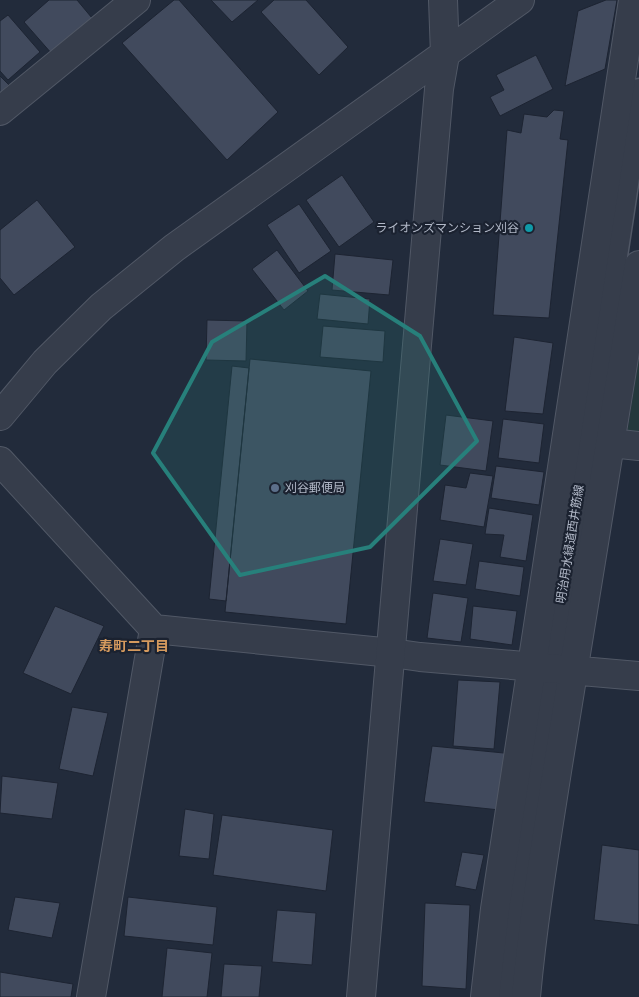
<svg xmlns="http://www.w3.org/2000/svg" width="639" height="997" font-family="Arial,'Noto Sans JP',sans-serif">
	<rect width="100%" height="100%" fill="#222b3b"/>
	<path fill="#24383c" d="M639 356V435L627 434Z"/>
	<path fill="#414a5d" stroke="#1d2432" d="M49 0H77L92 18 52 54 24 22Z
		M174 0H179L278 112 227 160 122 43Z
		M211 0H258L232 22Z
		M274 0H306L348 47 319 75 261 12Z
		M606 0H617L605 69 565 86 578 11Z
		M8 15 40 52 8 80 0 71V21Z
		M536 55 553 89 500 116 490 97 504 90 496 75Z
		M0 76 9 85 0 93Z
		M554 110 564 111 560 139 568 140 549 318 493 315 507 130 521 133 524 114 547 117Z
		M342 175 374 222 339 247 306 200Z
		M37 200 75 247 14 295 0 278V230Z
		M299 204 331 251 299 273 267 225Z
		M277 250 308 291 284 310 252 269Z
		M335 254 393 260 389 295 332 290Z
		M320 294 370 299 368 324 317 319Z
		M207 320 247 321 246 361 206 360Z
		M323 326 385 331 383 362 320 357Z
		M514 337 553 343 543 414 505 411Z
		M250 359 371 371 346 624 225 612Z
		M232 366 249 368 226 601 209 599Z
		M446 415 493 421 486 471 440 465Z
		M503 419 544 424 539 463 498 458Z
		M496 466 544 472 539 505 491 498Z
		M470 473 493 476 484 527 440 520 445 485 466 488Z
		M489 508 533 515 526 561 500 557 504 535 485 534Z
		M440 539 473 544 466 585 433 581Z
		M479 561 524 567 520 596 475 589Z
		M433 593 468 598 461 642 427 638Z
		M55 606 104 626 71 694 23 673Z
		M473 606 517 611 512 645 470 639Z
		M458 680 500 682 494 749 453 746Z
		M72 707 108 713 93 776 59 769Z
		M432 746 514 754 509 811 424 802Z
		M2 776 58 783 52 819 0 813Z
		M185 809 214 814 209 859 179 856Z
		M222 815 333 830 326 891 213 875Z
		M602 845 639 850V925L594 920Z
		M462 852 484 855 476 890 455 886Z
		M15 897 60 903 52 938 8 930Z
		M128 897 217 907 213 945 124 936Z
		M425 903 470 905 466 989 422 986Z
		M277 910 316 913 312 965 272 962Z
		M167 948 212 953 207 997H162Z
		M224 964 262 966 259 997H221Z
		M0 972 73 984 71 997H0Z"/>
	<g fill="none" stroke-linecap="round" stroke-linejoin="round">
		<defs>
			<path id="pedestrian" d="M505 997 514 911 639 92"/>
			<path id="minor" d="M0 111 136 0
				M611 443 639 446
				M0 461 154 629
				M91 997 154 629 392 653 420 657 639 676
				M485 997 495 909 633 0
				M526 997C533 919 546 842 558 765 584 598 613 432 639 265"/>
			<path id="tertiary" d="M0 416 45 362 101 307 174 248 520 0
				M361 997 439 89 445 55 443 0"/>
		</defs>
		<use href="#pedestrian" stroke="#515866" stroke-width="29"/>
		<use href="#minor" stroke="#515866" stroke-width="30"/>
		<use href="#tertiary" stroke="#515866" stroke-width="30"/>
		<use href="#pedestrian" stroke="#363d4b" stroke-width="26"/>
		<use href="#minor" stroke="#363d4b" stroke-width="28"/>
		<use href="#tertiary" stroke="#363d4b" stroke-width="28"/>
	</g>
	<path fill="#27807b" fill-opacity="0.2" stroke="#27807b" stroke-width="4" stroke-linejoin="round" d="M325 276 420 336 477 441 370 547 240 575 153 453 212 342Z"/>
	<circle fill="#0f9aa8" stroke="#1b2230" stroke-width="2" cx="529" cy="228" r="5"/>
	<circle fill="#5c6f8a" stroke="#1b2230" stroke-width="2" cx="275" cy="488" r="5"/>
	<g text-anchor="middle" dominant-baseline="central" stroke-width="4.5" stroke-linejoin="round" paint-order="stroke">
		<g font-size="12" fill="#b1b8c7" stroke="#1b2230" text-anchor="end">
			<text x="519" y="228">ライオンズマンション刈谷</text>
			<text x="285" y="488" text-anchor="start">刈谷郵便局</text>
		</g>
		<g font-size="12" fill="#b1b8c7" stroke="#1b2230">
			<text transform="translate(570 544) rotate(-81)">明治用水緑道西井筋線</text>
		</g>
		<g font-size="14" font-weight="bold" fill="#d59a5e" stroke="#1b2230">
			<text x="134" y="646">寿町二丁目</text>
		</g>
	</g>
</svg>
